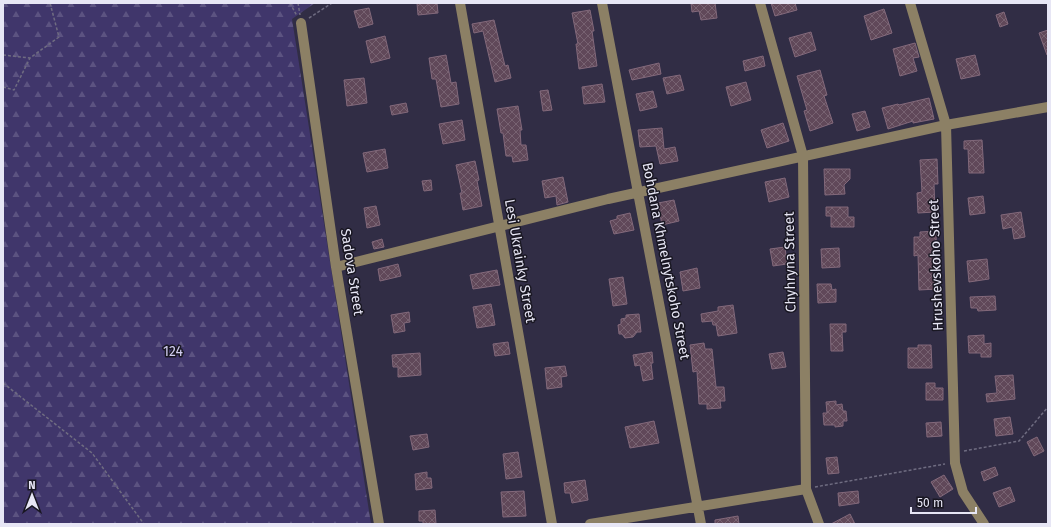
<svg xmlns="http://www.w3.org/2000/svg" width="1051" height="527" font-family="'Fira Sans',sans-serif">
	<defs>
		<pattern id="forest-firs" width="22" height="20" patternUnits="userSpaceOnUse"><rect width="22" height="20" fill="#40366b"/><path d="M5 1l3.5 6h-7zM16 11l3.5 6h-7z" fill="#5c5381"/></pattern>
		<pattern id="building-cross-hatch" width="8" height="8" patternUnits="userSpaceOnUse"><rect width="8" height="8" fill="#604859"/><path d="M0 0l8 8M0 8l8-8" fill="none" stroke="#776271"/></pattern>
	</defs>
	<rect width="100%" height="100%" fill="#312d45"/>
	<path fill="url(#forest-firs)" d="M3 3H315L292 19 371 524H3Z"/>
	<path fill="url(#building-cross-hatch)" stroke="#83697b" d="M417 3H437L438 13 418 15Z
		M691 3H715L717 18 701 20 699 11 692 12Z
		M771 3H795L797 10 775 16Z
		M369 8 373 24 359 28 354 11Z
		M884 9 892 33 871 40 864 16Z
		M590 10 594 31H592L597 66 579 69 576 44H578L572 13Z
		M1004 12 1008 24 1000 27 996 15Z
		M494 20 505 66 508 65 511 78 495 82 483 31 474 33 472 24Z
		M1048 30V55H1047L1039 33Z
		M811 32 816 50 795 57 789 38Z
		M385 36 390 58 371 63 366 41Z
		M915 43 919 57 913 58 917 71 900 76 893 49Z
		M446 55 451 83 456 82 459 104 441 107 436 79H432L429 58Z
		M975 55 980 75 961 79 956 59Z
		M763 56 765 66 745 71 743 61Z
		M659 63 661 74 632 80 629 70Z
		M820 70 827 95 824 96 833 123 810 131 804 111 807 110 797 76Z
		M680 75 684 90 667 94 663 78Z
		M364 78 367 103 347 106 344 80Z
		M746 82 751 100 731 106 726 87Z
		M602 84 605 102 584 104 582 87Z
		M548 90 552 110 543 111 540 91Z
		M653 91 657 107 640 111 636 94Z
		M929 98 934 119 913 123V121L888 129 882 108 898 104 899 105Z
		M406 103 408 112 392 115 390 106Z
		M518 106 522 130H520L521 145H526L528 160 513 162 512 156H506L503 133H501L497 109Z
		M865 111 870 127 857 131 852 114Z
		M462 120 465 140 443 144 439 124Z
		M783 123 789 141 767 148 761 130Z
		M662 128 664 149 675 147 678 161 660 164 656 146 640 147 638 130Z
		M982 140 984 173H969L968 149H964V141Z
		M385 149 388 168 367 172 363 153Z
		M937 159 938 184H934L935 212 918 213 917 193 922 192 920 160Z
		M475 161 479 180 477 181 482 206 463 210 460 193H462L456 165Z
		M824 169H850V179L844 185 845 194 825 195Z
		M563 177 568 202 557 205 556 196 545 198 542 181Z
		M785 178 789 197 769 202 765 182Z
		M431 180 432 190 424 191 422 181Z
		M983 196 985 213 970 215 968 198Z
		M674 200 679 221 662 225 658 203Z
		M376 206 380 225 367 228 364 208Z
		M826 207H848V217H854V227H831V216H826Z
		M1021 212 1025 237 1014 239 1012 227 1003 229 1001 215Z
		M630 213 634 230 614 234 610 221 617 219V216Z
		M936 231 937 289 919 290 918 255 914 256V237H920V232Z
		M382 239 384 247 374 249 372 242Z
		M785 247 787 264 773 266 770 249Z
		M839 248 840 267 822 268 821 249Z
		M987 259 989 279 969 282 967 261Z
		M398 264 401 276 380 281 378 269Z
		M697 268 700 288 683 291 680 272Z
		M497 270 500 285 473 289 470 275Z
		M623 277 627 304 613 306 609 279Z
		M817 284H831L832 290 836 289V302L818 303Z
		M995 296 996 310 978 311 977 308H971L970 297Z
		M491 304 495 325 477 328 473 307Z
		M733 305 737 333 718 336 716 325H713L712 321 702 322 701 314 718 311V307Z
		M409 312 410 322 404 323 405 331 394 333 391 315Z
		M639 314 641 332H637L633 337 625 338 622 334H619L618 325 621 324V319L626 318V315Z
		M830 324H846V332H842L843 351H831Z
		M984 335V344L991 343V357H981V353H969L968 336Z
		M508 342 510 354 495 356 493 344Z
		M704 343 705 349H712L716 387H724L725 401H720L721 408 707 409V404H699L697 371 693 372 690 345Z
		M918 345H931L932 368H908V348H918Z
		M652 352 653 363H651L653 379 643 381 640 365 635 366 633 355Z
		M783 352 786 367 772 369 769 354Z
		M420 353 421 375 398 377V367H393L392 355Z
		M565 366 567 376 561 377 562 387 547 389 545 368Z
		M1013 375 1015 399 987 402 986 394 997 393 995 376Z
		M926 383H935V388H943V400H926Z
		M836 401V405L842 404 843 411H846L847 421H843V426L835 427V425H824L823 413H827L826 402Z
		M1010 417 1013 434 996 436 994 419Z
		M654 421 659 443 630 448 625 427Z
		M941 422 942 436 927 437 926 423Z
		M427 434 429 447 413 450 410 436Z
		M1037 437 1044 451 1034 456 1027 442Z
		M518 452 522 477 506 479 503 454Z
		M837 457 839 473 828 474 826 458Z
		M995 467 998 475 984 481 981 472Z
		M427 472V478H431L432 488 416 490 415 474Z
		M944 475 953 489 940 497 931 482Z
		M585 480 588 500 572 503 570 493H565L564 483Z
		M1010 487 1015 501 999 507 993 493Z
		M524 491 526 516 503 517 501 492Z
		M858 491 859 503 839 506 838 493Z
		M435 510 436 524H423V521H419V511Z
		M850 514 855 524H831Z
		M738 516 739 524H715V520Z"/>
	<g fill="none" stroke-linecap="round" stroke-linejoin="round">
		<path stroke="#6f6c81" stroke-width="1.5" stroke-dasharray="3 2" stroke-linecap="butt" d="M290 3 297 16
			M298 3 300 15
			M309 18 332 3
			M3 55 30 58
			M3 87 14 90 30 58 59 37 50 3
			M3 383 92 453 144 524
			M964 451 1019 441 1048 407
			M815 487 945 464"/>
		<path stroke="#8c8065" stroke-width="10" d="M460 3 552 524
			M602 3 701 524
			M760 3 803 156 806 489 819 524
			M910 3 946 125 955 463 963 492 984 524
			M301 23 336 267 379 524
			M336 267 608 199 946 125 1048 107
			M590 524 806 489"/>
	</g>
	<g text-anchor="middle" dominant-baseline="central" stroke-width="3" stroke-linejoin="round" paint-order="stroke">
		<g font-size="14" fill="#e7e6f5" stroke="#191722">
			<text transform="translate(520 261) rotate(80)">Lesi Ukrainky Street</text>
			<text transform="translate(666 261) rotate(79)">Bohdana Khmelnytskoho Street</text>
			<text transform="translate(790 262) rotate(-91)">Chyhryna Street</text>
			<text transform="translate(936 265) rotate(-92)">Hrushevskoho Street</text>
			<text transform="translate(352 272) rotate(81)">Sadova Street</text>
		</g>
		<g font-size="14" fill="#d2cef1" stroke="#191722">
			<text x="173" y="351">124</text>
		</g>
	</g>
	<rect width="1051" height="527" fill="none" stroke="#e7e6f5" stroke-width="8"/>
	<g transform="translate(32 495)" stroke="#191722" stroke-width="3" paint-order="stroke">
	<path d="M0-3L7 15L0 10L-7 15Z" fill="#e7e6f5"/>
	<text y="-6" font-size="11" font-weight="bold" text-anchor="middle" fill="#e7e6f5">N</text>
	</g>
	<path d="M911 507v6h65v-6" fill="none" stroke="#e7e6f5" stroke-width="2"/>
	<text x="917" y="507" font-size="12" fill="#e7e6f5" stroke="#191722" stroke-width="3" paint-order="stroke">50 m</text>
</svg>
